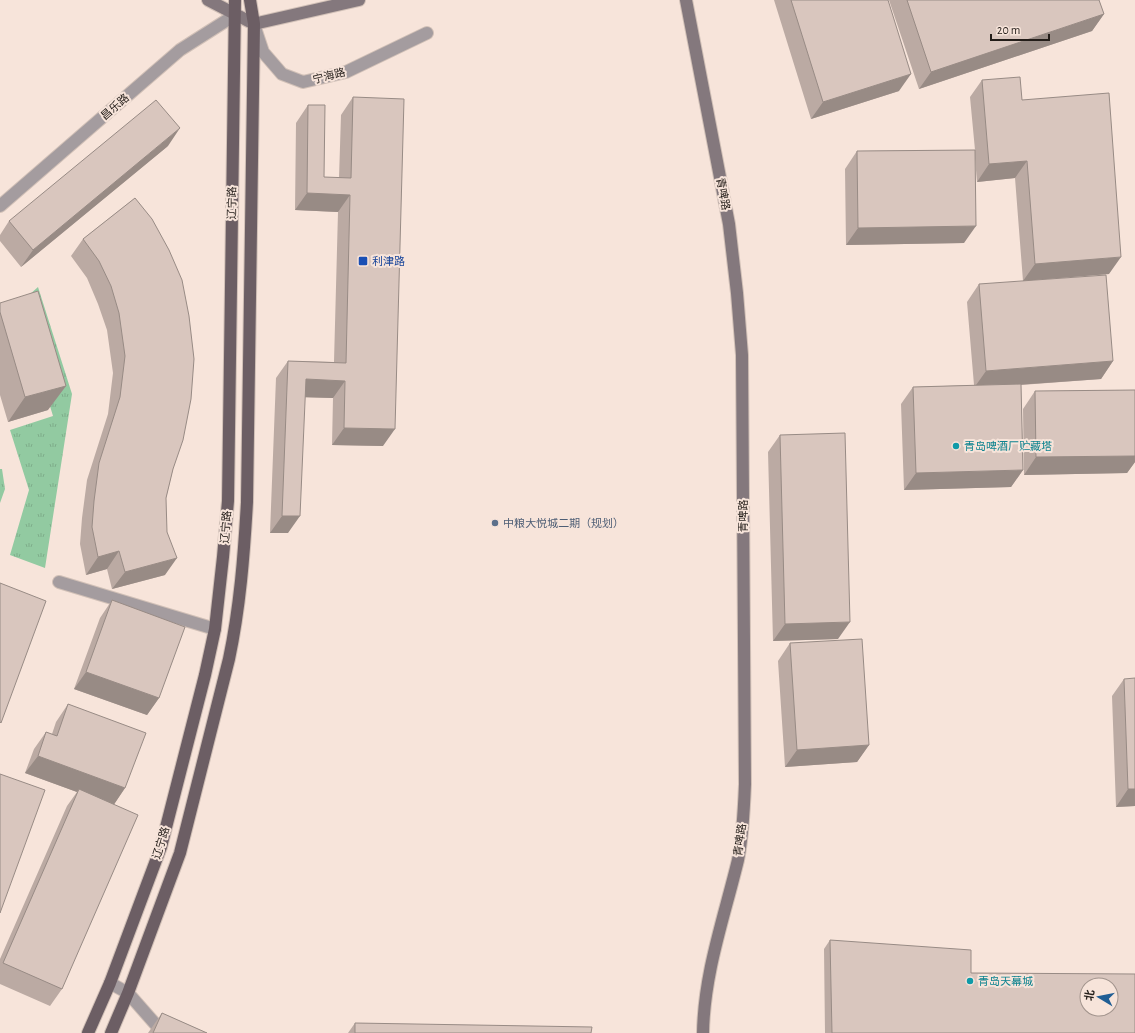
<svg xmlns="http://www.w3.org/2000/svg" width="1135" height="1033" font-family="'Alegreya Sans','Noto Sans SC',sans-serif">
	<defs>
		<pattern id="grass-tufts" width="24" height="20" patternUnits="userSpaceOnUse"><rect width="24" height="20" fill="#92caa1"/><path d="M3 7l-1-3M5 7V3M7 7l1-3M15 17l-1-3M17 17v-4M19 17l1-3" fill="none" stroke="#7ead8a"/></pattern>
	</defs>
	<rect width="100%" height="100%" fill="#f7e4da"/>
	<path fill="url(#grass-tufts)" d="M38 287 72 394 45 568 10 555 29 490 10 430 53 416 19 304Z
		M0 469H2L5 489 0 503Z"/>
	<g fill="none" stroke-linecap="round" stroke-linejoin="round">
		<defs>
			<path id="street" d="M255 28 263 52 282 74 303 82 346 72 427 33
				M0 206 180 50 235 15
				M59 582 215 629
				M110 983 128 993 157 1026 166 1033"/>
			<path id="secondary" d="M208 0 254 24 359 0
				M686 0 729 224 737 293 742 355 745 784C744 809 743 835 738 860 724 918 704 973 703 1033"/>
			<path id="primary" d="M88 1033 110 983 161 847 205 675 215 629 223 557 228 501 235 0
				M111 1033 128 993 180 853 229 659C240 607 244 555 247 502L254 24 250 0"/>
		</defs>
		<use href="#street" stroke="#d1c0b7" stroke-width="14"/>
		<use href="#secondary" stroke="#d1c0b7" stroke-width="14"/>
		<use href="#primary" stroke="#d1c0b7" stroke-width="14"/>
		<use href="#street" stroke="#a49c9f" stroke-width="12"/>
		<use href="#secondary" stroke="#84787d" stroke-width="12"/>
		<use href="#primary" stroke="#6c5e64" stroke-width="12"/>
	</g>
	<path fill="#bbaaa3" d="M774 0H888L899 91 811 119Z
		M889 0H1099L1104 14 1092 31 919 89Z
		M982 80 1022 100 1109 274 1023 281 1015 178 977 182 975 158 964 243 846 245 845 169 857 151 975 150 970 97Z
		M353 97 383 446 332 445 333 398 305 397 288 533H270L276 378 288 361 334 362 338 212 295 210 296 123 308 105 324 177 339 178 341 115Z
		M168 146 21 267 0 241V235L9 221Z
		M135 198 173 469 166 498 165 575 112 589 107 569 86 575 80 544 82 518 87 480 108 414 113 373 107 330 98 304 87 278 71 256 83 239Z
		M979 284 1113 361 1101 379 1021 385 1023 470 1011 487 904 490 901 404 913 387 974 385 967 302Z
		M0 303 48 410 8 422 0 395Z
		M1135 390V462L1127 473 1024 475 1023 409 1035 391Z
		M780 435 838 639 773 641 768 452Z
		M112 600 159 698 147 715 74 689 100 618Z
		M790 643 869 745 857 762 785 767 778 661Z
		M1124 679 1135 806 1116 807 1112 696Z
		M68 704 125 788 114 804 62 989 50 1006 0 984V959L67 806 77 792 25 773 34 749 46 732 52 734 56 722Z
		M830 940 971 973 1135 1033H825L824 949Z
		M162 1013 207 1033H148Z
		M355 1023 591 1033H348Z"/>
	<path fill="#988b85" d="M1104 14 1092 31 919 89 931 72Z
		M911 74 899 91 811 119 823 102Z
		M180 128 168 146 21 267 33 250Z
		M1027 161 1015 178 977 182 989 164Z
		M307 193 350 195 338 212 295 210Z
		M976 226 964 243 846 245 858 228Z
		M1121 257 1109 274 1023 281 1035 264Z
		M1113 361 1101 379 974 388 986 371Z
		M306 379 345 381 333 398 294 397Z
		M66 386 48 410 8 422 25 397Z
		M344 428 395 429 383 446 332 445Z
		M1135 456V462L1127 473 1024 475 1036 457Z
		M1023 470 1011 487 904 490 916 473Z
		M282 516H300L288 533H270Z
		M119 551 107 569 86 575 98 557Z
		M177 558 165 575 112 589 125 572Z
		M850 622 838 639 773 641 785 624Z
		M86 672 159 698 147 715 74 689Z
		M869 745 857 762 785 767 797 750Z
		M38 756 125 788 113 806 79 789 77 792 25 773Z
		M1128 789H1135V806L1116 807Z"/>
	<path fill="#d9c6be" stroke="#988b85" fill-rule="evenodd" d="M791 0H888L911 74 823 102Z
		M907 0H1099L1104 14 931 72Z
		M1020 77 1022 100 1109 93 1121 257 1035 264 1027 161 989 164 982 80Z
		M353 97 404 99 395 429 344 428 345 381 306 379 300 516H282L288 361 346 363 350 195 307 193 308 105H325L324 177 351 178Z
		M156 100 180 128 33 250 9 221Z
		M975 150 976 226 858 228 857 151Z
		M135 198 152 219 169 250 182 280 189 316 194 359 191 399 183 440 173 469 166 498 167 532 177 558 125 572 119 551 98 557 92 527 94 501 99 463 120 397 125 356 119 313 111 286 99 261 83 239Z
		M1106 275 1113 361 986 371 979 284Z
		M38 291 66 386 25 397 0 312V303Z
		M1021 384 1023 470 916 473 913 387Z
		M1135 390V456L1036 457 1035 391Z
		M845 433 850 622 785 624 780 435Z
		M0 583 46 601 1 723 0 722Z
		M112 600 185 627 159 698 86 672Z
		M862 639 869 745 797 750 790 643Z
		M1135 678V789H1128L1124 679Z
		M68 704 146 733 125 788 38 756 46 732 57 736Z
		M0 774 45 790 0 913Z
		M79 789 138 815 62 989 3 963Z
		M830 940 971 950V973L1135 974V1033H832ZM1087 985H1111V1009H1087Z
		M162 1013 207 1033H153Z
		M355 1023 592 1027 591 1033H355Z"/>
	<rect fill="#1a4fb4" stroke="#f7e4da" stroke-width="1.5" x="358" y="256" width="10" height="10" rx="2"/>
	<g fill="#0f9aa8" stroke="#f7e4da" stroke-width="1.5">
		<circle cx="956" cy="446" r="4"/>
		<circle cx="970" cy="981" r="4"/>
	</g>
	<circle fill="#5c6f8a" stroke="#f7e4da" stroke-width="1.5" cx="495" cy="523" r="4"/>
	<g text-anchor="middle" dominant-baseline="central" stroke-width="4" stroke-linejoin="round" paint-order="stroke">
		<g font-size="11" fill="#231d19" stroke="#f7e4da">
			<text transform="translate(329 76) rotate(-14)">宁海路</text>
			<text transform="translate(115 107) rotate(-41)">昌乐路</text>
			<text transform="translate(723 194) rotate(79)">青啤路</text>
			<text transform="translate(232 203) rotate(-89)">辽宁路</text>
			<text transform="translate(743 516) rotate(-90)">青啤路</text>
			<text transform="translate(226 527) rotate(-86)">辽宁路</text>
			<text transform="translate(740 840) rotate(-82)">青啤路</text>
			<text transform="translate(161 843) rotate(-73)">辽宁路</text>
		</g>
		<g font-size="11" fill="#164399" stroke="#f7e4da" text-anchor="start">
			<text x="372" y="261">利津路</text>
		</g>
		<g font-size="11" fill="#0d838f" stroke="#f7e4da" text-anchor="start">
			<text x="964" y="446">青岛啤酒厂贮藏塔</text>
			<text x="978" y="981">青岛天幕城</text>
		</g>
		<g font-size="11" fill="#4e5e75" stroke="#f7e4da" text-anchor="start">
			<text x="503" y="523">中粮大悦城二期（规划）</text>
		</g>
	</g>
	<g transform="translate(1099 997) rotate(280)"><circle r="19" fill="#f7e4da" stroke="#a2948d"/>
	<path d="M0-3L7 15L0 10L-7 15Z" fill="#205e94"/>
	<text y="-6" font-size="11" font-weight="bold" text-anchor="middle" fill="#231d19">北</text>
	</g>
	<path d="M991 34v6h58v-6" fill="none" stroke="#231d19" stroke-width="2"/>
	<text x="997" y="34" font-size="12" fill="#231d19" stroke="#f7e4da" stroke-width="3" paint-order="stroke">20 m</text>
</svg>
